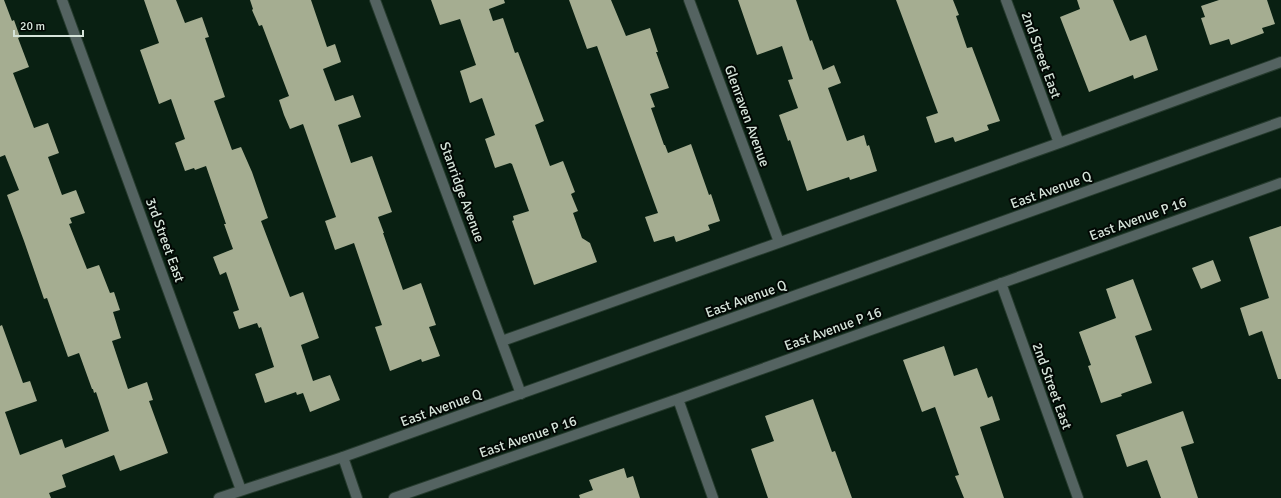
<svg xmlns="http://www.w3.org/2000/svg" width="1281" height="498" font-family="Signika,sans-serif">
	<rect width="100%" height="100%" fill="#092012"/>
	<path fill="#a5ad91" d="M0 0H4L12 21 14 20 20 37 18 38 29 67 13 73 34 128 48 123 59 153 48 157 62 195 76 190 85 213 70 218 72 223 69 224 87 269 99 265 110 293 114 292 120 310 113 312 121 338 112 341 128 389 147 382 153 400 149 401 168 453 120 471 114 455 62 475 66 487 49 493 51 498H0V326L2 325 23 383 30 381 37 401 5 412 20 455 62 439 65 448 109 431 96 392 94 393 93 389H92L79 353 68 357 47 298 44 299 24 241 7 195 19 190 5 155 0 157Z
		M144 0H176L185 23 202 17 209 37 205 38 225 97 214 101 232 150 241 147 252 172 268 218 261 221 290 297 303 292 319 338 301 345 313 381 330 375 340 400 310 412 303 393 297 395 296 392 265 403 255 374 274 367 261 327 259 328 257 323 239 329 233 312 239 310 226 272 220 275 213 257 233 249 224 224H226L206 166 195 170 194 168 185 171 175 143 185 139 171 99 159 104 146 67 140 50 159 43Z
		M250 0H311L327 47 335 44 341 62 323 69 335 101 353 95 361 117 338 125 351 163 372 156 392 212 378 217 384 233H383L403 290 421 283 436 325 429 327 440 356 422 362 421 359 390 371 375 327 382 325 354 243 335 250 325 221 336 217 303 124 290 129 284 115 279 100 289 96 262 25 259 26 252 10 253 9Z
		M431 0H504L505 3 489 9 493 21 503 18 515 53 518 52 544 121 535 125 550 166 563 161 575 192 571 194 578 211 573 213 582 238 590 243 597 262 534 285 512 221 514 220 513 216 529 211 512 164 510 163 495 168 485 139 495 135 482 98 470 103 460 71 476 65 460 19 440 25Z
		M569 0H611L626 36 650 28 658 52H656L669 88 650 94 655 107 651 108 664 145H665L668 153 691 144 709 195 711 194 720 221 708 225 710 230 676 242 674 236 654 242 645 217 658 213 597 46 587 49Z
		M738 0H796L810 41 812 40 823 70 834 65 841 83 828 88 847 141 864 135 867 146 869 145 877 171 850 180 849 177 807 191 790 140 788 141 779 115 798 108 788 80 793 79 782 46 757 55Z
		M896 0H953L959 15 956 16 967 48 972 47 1000 121 987 125 989 130 955 142 953 137 935 143 926 117 938 113Z
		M1077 0H1113L1130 41 1146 35 1158 70 1134 79 1133 75 1089 92 1060 17 1080 9Z
		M1219 0H1267L1275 24 1262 28 1264 33 1231 45 1229 39 1210 45 1201 18 1205 17 1201 6Z
		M1281 226V379H1278L1262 331 1249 336 1240 308 1269 298 1249 237Z
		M1213 260 1221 281 1201 289 1192 268Z
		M1133 279 1152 330 1135 336 1152 383 1121 394 1122 396 1101 403 1088 366 1091 365 1079 332 1116 318 1106 289Z
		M944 346 954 376 977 368 988 398 992 396 1000 420 980 427 1004 498H964L955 476 959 475 935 407 922 412 903 360Z
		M813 399 832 452 835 451 852 498H768L751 449 774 441 765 416Z
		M1183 411 1194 443 1181 447 1198 498H1161L1147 460 1127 467 1116 435Z
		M624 468 627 478 633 476 640 498H580L579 495 593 490 589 480Z"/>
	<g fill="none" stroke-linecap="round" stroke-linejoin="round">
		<defs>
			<path id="minor" d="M62 0 241 490
				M375 0 521 394
				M689 0 779 242
				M1006 0 1059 143
				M1001 283 1078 498
				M502 341 1059 143 1281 62
				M678 399 713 498
				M343 457 357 498
				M394 498 678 399 1281 183"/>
			<path id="tertiary" d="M219 498 343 457 1281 122"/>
		</defs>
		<use href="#minor" stroke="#263b2e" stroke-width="12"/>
		<use href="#tertiary" stroke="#263b2e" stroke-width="12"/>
		<use href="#minor" stroke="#546361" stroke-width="10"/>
		<use href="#tertiary" stroke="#546361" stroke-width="10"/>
	</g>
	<g text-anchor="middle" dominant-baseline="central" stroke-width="4" stroke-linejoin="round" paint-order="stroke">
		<g font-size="14" fill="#d6e4da" stroke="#020804">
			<text transform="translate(1041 55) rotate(70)">2nd Street East</text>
			<text transform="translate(747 116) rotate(70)">Glenraven Avenue</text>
			<text transform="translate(1051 190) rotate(-20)">East Avenue Q</text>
			<text transform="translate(462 192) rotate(70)">Stanridge Avenue</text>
			<text transform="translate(1138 219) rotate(-20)">East Avenue P 16</text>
			<text transform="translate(165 240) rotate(70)">3rd Street East</text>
			<text transform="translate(746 299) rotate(-20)">East Avenue Q</text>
			<text transform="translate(833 329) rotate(-20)">East Avenue P 16</text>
			<text transform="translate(1052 386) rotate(70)">2nd Street East</text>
			<text transform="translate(441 408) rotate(-20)">East Avenue Q</text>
			<text transform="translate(528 437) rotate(-19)">East Avenue P 16</text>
		</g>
	</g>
	<path d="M14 30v6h69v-6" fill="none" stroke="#d6e4da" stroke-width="2"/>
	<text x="20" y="30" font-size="12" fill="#d6e4da" stroke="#020804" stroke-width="3" paint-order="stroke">20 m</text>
</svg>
